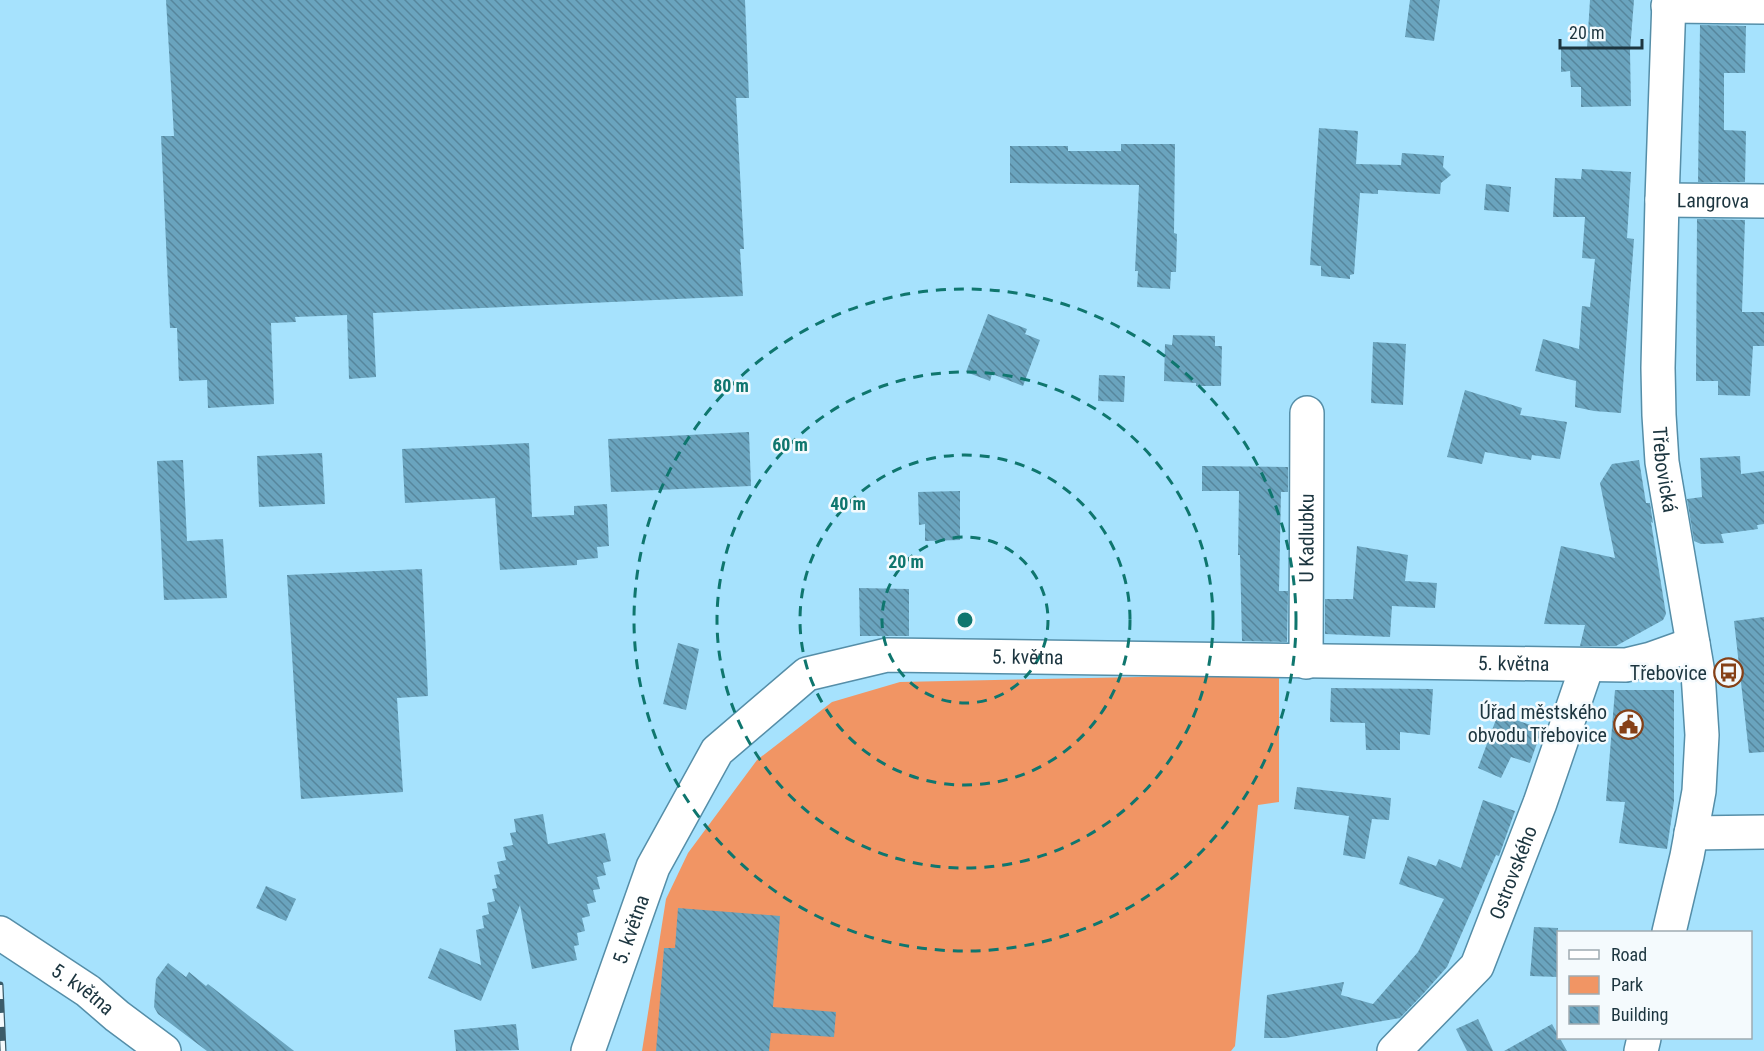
<svg xmlns="http://www.w3.org/2000/svg" width="1764" height="1051" font-family="'Roboto Condensed',sans-serif">
	<defs>
		<pattern id="building-back-hatch" width="6" height="6" patternUnits="userSpaceOnUse" patternTransform="scale(1.5)"><rect width="6" height="6" fill="#6aa4be"/><path d="M-1 5l2 2M0 0l6 6M5-1l2 2" fill="none" stroke="#56869c"/></pattern>
	</defs>
	<rect width="100%" height="100%" fill="#a6e2fd"/>
	<path fill="#f19564" d="M1279 674V802L1258 805 1235 1046 1231 1051H642L666 899 688 853 757 760 832 702 900 682Z"/>
	<path fill="url(#building-back-hatch)" d="M166 0H745L749 98H736L744 249H740L743 296 373 313 376 377 349 379 347 315 295 317 296 322 271 323 274 404 208 408 207 380 179 381 177 328H170L161 136H174Z
		M1410 0H1440L1434 41 1405 37Z
		M1590 0H1634L1630 51 1631 106 1581 107V87H1571L1570 71 1561 72V49L1587 48Z
		M1700 25 1746 26 1745 73H1724V130L1746 131 1745 182H1698Z
		M1319 128 1358 131 1356 164 1401 165 1402 153 1444 156 1443 167 1451 175 1441 183 1440 194 1378 190V194L1360 193 1354 274 1350 275V279L1321 276V266L1310 265Z
		M1121 144H1175L1174 233 1177 234 1176 272H1171L1170 289 1137 287 1138 271H1135L1139 185 1010 183V146H1068V151H1121Z
		M1582 169 1631 172 1627 238 1634 239 1621 413 1594 411 1575 407 1576 381 1535 371 1543 339 1579 349 1582 306 1590 307 1595 259 1582 258 1585 217H1553L1555 178 1581 179Z
		M1486 184 1511 187 1509 212 1484 210Z
		M1697 219 1745 220 1742 312H1764V346H1753L1750 396 1718 395V381H1696Z
		M988 314 1027 329 1025 334 1040 340 1023 386 992 374 990 381 966 372Z
		M1173 335 1215 336V346H1222L1221 386H1196V383L1164 381 1165 344 1172 345Z
		M1373 342 1406 344 1403 405 1371 403Z
		M1099 375 1125 376 1124 402 1098 401Z
		M1465 390 1522 408 1520 415 1567 422 1560 459 1532 455 1531 460 1485 452 1482 464 1447 457Z
		M749 432 751 486 611 492 608 439Z
		M529 443 532 517 574 515V506L607 504 609 546 597 547 598 558 577 560V565L500 570 495 498 405 503 402 449Z
		M322 453 325 504 259 507 257 456Z
		M1740 456 1741 474 1764 471V524L1757 525 1758 529 1721 534 1724 543 1701 544 1694 541 1687 499 1702 497 1700 458Z
		M183 460 187 541 223 539 227 598 164 600 157 461Z
		M1639 460 1646 503H1650L1653 523 1651 522 1666 614 1663 620 1616 646H1580L1585 625 1544 624 1561 546 1615 558 1600 483 1612 464Z
		M1202 466 1288 467V492H1281L1279 591H1288L1287 642 1242 641 1240 555H1238L1239 491H1202Z
		M960 491V540L925 541V524L919 525 918 492Z
		M1357 546 1408 555 1405 581 1437 583 1435 608 1392 606 1390 637 1325 634V599H1353Z
		M422 569 428 696 397 698 403 792 301 799 287 575Z
		M859 588 909 589V636H860Z
		M1764 617V752L1749 753 1734 621Z
		M678 643 699 649 686 710 663 704Z
		M1331 688 1433 689 1430 735 1400 732V750H1366L1365 723 1330 722Z
		M1615 690H1674V801L1667 849 1619 843 1625 802 1606 801Z
		M1498 714 1542 729 1530 763 1511 757 1501 778 1478 768Z
		M1297 787 1391 798 1389 820 1372 819 1365 859 1343 855 1349 816 1294 809Z
		M1483 800 1515 811 1499 856 1496 855 1447 967 1424 993 1400 1018 1285 1038H1264L1267 995 1344 982 1341 995 1373 1004 1418 952 1444 899 1399 884 1408 856 1436 866 1439 859 1461 868Z
		M543 814 548 844 605 833 611 861 603 863 606 875 597 877 600 889 593 890 596 902 587 904 590 916 582 918 585 931 577 933 579 945 574 946 577 960 532 969 520 905 481 1001 428 978 440 948 481 965 476 930 484 928 482 916 489 914 487 903 495 901 492 889 497 888 494 875 500 874 497 862 506 860 503 847 513 845 510 833 516 832 514 819Z
		M266 886 296 899 286 921 256 908Z
		M678 908 780 916 773 1007 836 1012 834 1037 771 1033 769 1051H656L664 948H675Z
		M1534 927 1558 928V977L1530 976Z
		M168 963 186 977 189 972 206 986 208 984 294 1051H207L158 1014 154 1007 156 979Z
		M1478 1019 1493 1051H1467L1456 1029Z
		M516 1024 519 1050 456 1051 454 1030Z
		M1552 1024 1567 1051H1504Z"/>
	<g fill="none" stroke-linecap="round" stroke-linejoin="round">
		<defs>
			<g id="minor">
				<path id="s1" d="M1669 0 1662 200 1658 368 1659 415 1662 462 1698 673 1702 735 1699 791 1687 856 1669 932"/>
				<path d="M1668 6 1764 7"/>
				<path id="s2" d="M1662 200 1764 201"/>
				<path id="s3" d="M1306 662 1307 413"/>
				<path d="M1691 833 1764 832"/>
				<path id="s4" d="M0 933 88 991 117 1016 164 1051"/>
				<path id="s5" d="M588 1051 653 867 717 751 807 674 887 655 1626 665 1651 659 1693 644"/>
				<path id="s6" d="M1394 1051 1477 966 1540 803 1587 666"/>
				<path d="M1641 1051 1644 1038"/>
			</g>
		</defs>
		<use href="#minor" stroke="#558ea8" stroke-width="36"/>
		<use href="#minor" stroke="#fff" stroke-width="33"/>
		<defs>
			<path id="rail" d="M0 985 3 1051"/>
		</defs>
		<use href="#rail" stroke="#3b5c6a" stroke-width="7"/>
		<use href="#rail" stroke="#f4fafd" stroke-width="4.5" stroke-dasharray="14" stroke-linecap="butt"/>
	</g>
	<g fill="none" stroke="#0f766e" stroke-width="3" stroke-dasharray="10 8">
		<circle cx="965" cy="620" r="83"/>
		<circle cx="965" cy="620" r="165"/>
		<circle cx="965" cy="620" r="248"/>
		<circle cx="965" cy="620" r="331"/>
	</g>
	<defs>
		<symbol id="bus-ring" viewBox="-11 -11 22 22"><circle r="9.5" fill="#f4fafd" stroke="#854017" stroke-width="1.5"/><path d="M-5-6H5V4H4V6H2V4H-2V6H-4V4H-5ZM-3.5-4V0h7V-4ZM-3.5 1.2v1.5H-2V1.2ZM2 1.2v1.5H3.5V1.2Z" fill="#854017"/></symbol>
		<symbol id="civic-ring" viewBox="-11 -11 22 22"><circle r="9.5" fill="#f4fafd" stroke="#854017" stroke-width="1.5"/><path d="M-.6-6.5H3V-4.5H.6V-3L4-1V1h2V6H-6V1h2V-1L-.6-3ZM-1.2 2.5V6h2.4V2.5Z" fill="#854017"/></symbol>
	</defs>
	<g fill-rule="evenodd">
		<use href="#bus-ring" x="1712" y="656" width="33" height="33"/>
		<use href="#civic-ring" x="1612" y="708" width="33" height="33"/>
	</g>
	<g text-anchor="middle" dominant-baseline="central" stroke-width="5" stroke-linejoin="round" paint-order="stroke">
		<g font-size="20" fill="#1c353f" stroke="#f4fafd">
			<text stroke="none"><textPath href="#s2" startOffset="51">Langrova</textPath></text>
			<text stroke="none"><textPath href="#s1" startOffset="470">Třebovická</textPath></text>
			<text stroke="none"><textPath href="#s3" startOffset="124">U Kadlubku</textPath></text>
			<text stroke="none"><textPath href="#s5" startOffset="669">5. května</textPath></text>
			<text stroke="none"><textPath href="#s5" startOffset="1155">5. května</textPath></text>
			<text stroke="none"><textPath href="#s6" startOffset="219">Ostrovského</textPath></text>
			<text stroke="none"><textPath href="#s5" startOffset="129">5. května</textPath></text>
			<text stroke="none"><textPath href="#s4" startOffset="100">5. května</textPath></text>
		</g>
		<g font-size="20" fill="#1c353f" stroke="#f4fafd" text-anchor="end">
			<text x="1707" y="673">Třebovice</text>
			<text x="1607" y="712">Úřad městského<tspan x="1607" dy="23">obvodu Třebovice</tspan></text>
		</g>
	</g>
	<circle cx="965" cy="620" r="9" fill="#0f766e" stroke="#f4fafd" stroke-width="3"/>
	<g font-size="18" text-anchor="middle" font-weight="bold" fill="#0f766e" stroke="#f4fafd" stroke-width="5" stroke-linejoin="round" paint-order="stroke">
		<text x="731" y="392">80 m</text>
		<text x="790" y="451">60 m</text>
		<text x="848" y="510">40 m</text>
		<text x="906" y="568">20 m</text>
	</g>
	<rect x="1557" y="931" width="195" height="108" fill="#f4fafd" stroke="#9eabb1" stroke-width="1.5"/>
	<rect x="1569" y="950" width="30" height="9" fill="#ffffff" stroke="#9eabb1" stroke-width="1.5"/>
	<text x="1611" y="961" font-size="18" fill="#1c353f">Road</text>
	<rect x="1569" y="976" width="30" height="18" fill="#f19564" stroke="#9eabb1" stroke-width="1.5"/>
	<text x="1611" y="991" font-size="18" fill="#1c353f">Park</text>
	<rect x="1569" y="1006" width="30" height="18" fill="url(#building-back-hatch)" stroke="#9eabb1" stroke-width="1.5"/>
	<text x="1611" y="1021" font-size="18" fill="#1c353f">Building</text>
	<path d="M1560 39v9h82v-9" fill="none" stroke="#1c353f" stroke-width="3"/>
	<text x="1569" y="39" font-size="18" fill="#1c353f" stroke="#f4fafd" stroke-width="4.5" paint-order="stroke">20 m</text>
</svg>
